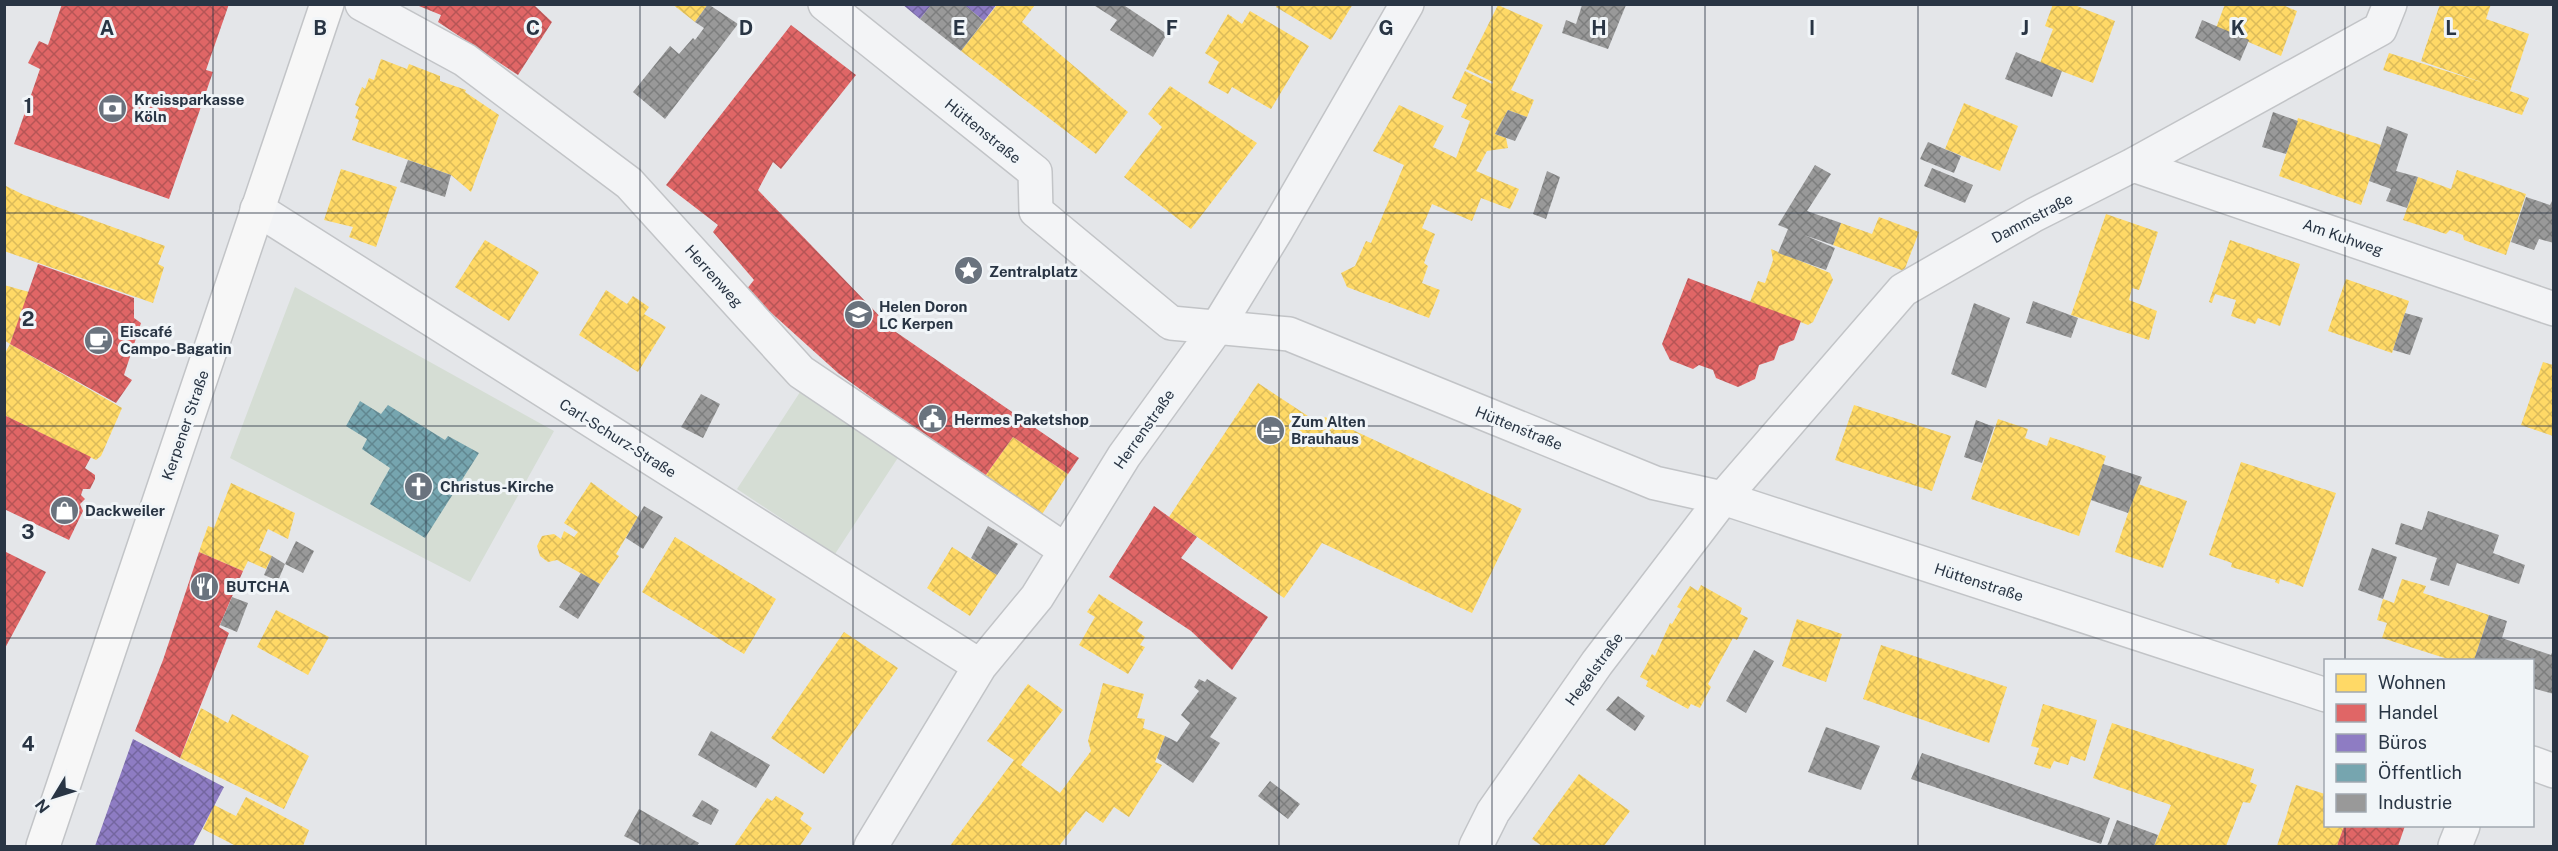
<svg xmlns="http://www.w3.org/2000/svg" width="2558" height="851" font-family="'Public Sans',sans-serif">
	<defs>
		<pattern id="homes-cross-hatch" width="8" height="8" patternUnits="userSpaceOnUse" patternTransform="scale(1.5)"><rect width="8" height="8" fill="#ffd966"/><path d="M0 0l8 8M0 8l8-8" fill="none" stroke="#dbbb5a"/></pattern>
		<pattern id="shops-cross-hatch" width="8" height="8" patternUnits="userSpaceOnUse" patternTransform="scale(1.5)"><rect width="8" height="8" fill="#e06666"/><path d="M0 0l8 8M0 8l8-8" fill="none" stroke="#b65556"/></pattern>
		<pattern id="offices-cross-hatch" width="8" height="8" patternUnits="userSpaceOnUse" patternTransform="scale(1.5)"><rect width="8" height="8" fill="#8e7cc3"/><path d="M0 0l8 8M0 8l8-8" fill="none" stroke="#7466a0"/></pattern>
		<pattern id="public-cross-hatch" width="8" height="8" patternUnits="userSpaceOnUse" patternTransform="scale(1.5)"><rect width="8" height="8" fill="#76a5af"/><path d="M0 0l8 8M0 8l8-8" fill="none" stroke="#618790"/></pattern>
		<pattern id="industry-cross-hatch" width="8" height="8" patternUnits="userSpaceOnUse" patternTransform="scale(1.5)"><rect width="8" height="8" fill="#999"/><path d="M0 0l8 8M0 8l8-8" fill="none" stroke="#7d7e7e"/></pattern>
	</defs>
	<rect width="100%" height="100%" fill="#e4e6e9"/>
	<path fill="#d5ddd4" d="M295 287 554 431 470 582 230 458Z
		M804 386 903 450 835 554 737 489Z"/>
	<path fill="url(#homes-cross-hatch)" d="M672 4H708L695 22Z
		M1278 4H1353L1331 40 1276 7Z
		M2053 4H2072L2115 21 2093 83 2040 63 2053 29 2045 26Z
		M2225 4H2280L2297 11 2281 56 2216 28Z
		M2440 4H2491L2486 19 2529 34 2510 91 2529 98 2522 115 2383 70 2389 53 2484 83 2421 61Z
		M997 5H1035L1022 22 1128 112 1096 154 961 51Z
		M1498 5 1543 25 1511 90 1534 100 1527 117 1508 110 1495 134 1506 138 1508 148 1487 151 1476 171 1519 189 1510 209 1481 198 1472 221 1432 204 1422 228 1435 234 1424 263 1428 266 1422 283 1440 290 1429 318 1347 287 1341 273 1355 266 1366 241 1371 243 1404 165 1373 151 1399 105 1444 126 1433 147 1456 158 1470 121 1461 117 1467 105 1452 98 1465 71 1492 84 1493 82 1466 69Z
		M1250 11 1309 46 1271 109 1232 87 1228 94 1208 83 1219 62 1205 53 1217 33 1228 14 1242 24Z
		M381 59 407 69 409 64 440 76V81L466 90 465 92 499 115 471 192 451 175 352 140 359 120 355 118 359 107 355 105 362 87 365 89 369 78 374 80Z
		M1170 86 1257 143 1191 229 1124 177 1162 127 1148 114Z
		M1964 103 2018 126 2000 171 1945 149Z
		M2298 118 2381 145 2361 205 2279 176Z
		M341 169 397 187 376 247 349 237 353 227 324 220Z
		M2457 170 2526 194 2506 255 2464 240 2463 235 2450 230 2446 234 2403 220 2418 177 2451 189Z
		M4 185 24 195 165 246 158 264 164 267 153 303 4 251Z
		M2106 214 2158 232 2139 290 2132 288 2129 300 2157 311 2149 340 2071 315Z
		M1879 217 1919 232 1904 271 1833 245 1841 223 1872 234Z
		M485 240 539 272 509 321 455 287Z
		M2230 240 2300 264 2280 326 2258 318 2255 324 2231 316 2236 300 2215 294 2212 303 2209 302Z
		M1771 249 1830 273 1833 280 1813 322 1808 325 1750 302 1758 281 1765 283 1773 260Z
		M2346 279 2409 301 2392 353 2328 331Z
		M4 285 29 292 10 344 4 340Z
		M606 290 627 304 633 296 649 307 644 314 666 327 638 372 579 335Z
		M10 344 122 408 101 456 96 460 4 415V355Z
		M2543 362 2553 365V436L2521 425Z
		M1258 383 1320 424 1325 417 1522 509 1472 613 1322 543 1284 598 1169 517Z
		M1854 405 1951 436 1932 491 1835 460Z
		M1998 419 2028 429 2025 438 2047 446 2050 437 2106 456 2079 536 1971 499Z
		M1013 437 1068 474 1039 519 983 479Z
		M2241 462 2336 493 2303 587 2280 579 2279 584 2275 582 2276 580 2231 567 2232 563 2209 555Z
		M591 482 638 517 616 554 619 556 600 584 557 560 548 562 540 556 537 546 542 536 554 534 561 539 564 531 574 537 578 532 564 523Z
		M231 483 295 513 288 539 268 529 259 550 272 556 266 569 248 561 243 571 199 552 208 526 214 528Z
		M2138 484 2187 501 2163 568 2115 552Z
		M675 537 776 599 744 654 642 592Z
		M952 547 997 575 970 616 927 588Z
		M2402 579 2426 586 2423 593 2489 615 2474 660H2451L2382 638 2387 623 2377 620 2383 599 2394 603Z
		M1701 585 1742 608 1740 614 1748 618 1737 640 1733 638 1708 684 1711 687 1700 708 1691 704 1688 709 1646 686 1648 681 1640 677 1652 654 1655 656 1670 623 1672 624 1681 609 1677 607 1690 586 1698 591Z
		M1099 594 1143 622 1137 631 1145 637 1140 645 1145 647 1128 674 1079 645 1095 617 1087 612Z
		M276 610 329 637 308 675 257 647Z
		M1797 619 1842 634 1826 682 1782 666Z
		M844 632 898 668 824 774 771 738Z
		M1881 645 2007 687 1989 743 1863 699Z
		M1103 683 1144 694 1137 718 1145 719 1143 728 1165 736 1155 762 1162 765 1129 817 1114 807 1103 823 1086 811 1059 846H950L1014 760 987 741 1028 684 1063 710 1021 765 1060 793 1091 751 1088 741Z
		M2043 704 2097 720 2085 761 2071 756 2068 765 2054 761 2050 769 2034 764 2039 748 2031 746Z
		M201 708 228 723 232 714 309 756 284 809 180 758Z
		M2112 723 2254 769 2250 782 2257 785 2250 803 2243 802 2226 846H2154L2171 805 2093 778Z
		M1579 774 1630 811 1604 846H1542L1532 839Z
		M2296 785 2325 794V825L2344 826 2337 846H2277Z
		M776 796 804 813 800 819 812 828 800 846H734L767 798 772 801Z
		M246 797 309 830 303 846H236L203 829 214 805 236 816Z"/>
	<path fill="url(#shops-cross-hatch)" d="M62 4H229L206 70 213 72 169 199 14 144 40 69 28 63 39 41 48 45Z
		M414 4H533L552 22 518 75 438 22 441 15Z
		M791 25 856 75 781 169 773 162 758 190 893 330 1079 458 1068 474 1013 437 983 479 838 373 746 290 754 280 713 232 718 225 666 185Z
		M38 264 134 298V318L141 323 124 375 132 380 116 403 10 344Z
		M1688 278 1801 321 1794 340 1779 346 1774 360 1759 365 1755 379 1738 387 1716 378 1713 370 1699 365 1693 369 1670 360 1662 344Z
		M4 415 91 457 85 468 95 475V479L90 489H83L81 495 85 499 80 504 83 511 69 540 4 509Z
		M1154 506 1197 537 1181 558 1268 617 1232 670 1191 631 1109 577Z
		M4 551 46 572 4 650Z
		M199 552 243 571 219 627 229 633 180 758 135 731 163 660Z
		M2344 826H2405L2398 846H2337Z"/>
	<path fill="url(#offices-cross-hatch)" d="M902 4H932L920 19Z
		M963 4H997L984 21Z
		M133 739 224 787 193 846H95Z"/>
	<path fill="url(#public-cross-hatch)" d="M360 401 381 414 388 405 445 440 448 436 479 453 425 538 370 504 390 468 362 449 367 439 346 426Z"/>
	<path fill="url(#industry-cross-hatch)" d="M708 4 738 24 665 119 633 92 670 46 679 54 693 38 695 40 704 28 695 22Z
		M932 4H963L984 21 961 51 920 19Z
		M1092 4H1122L1167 34 1153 57 1110 30 1117 20Z
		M1582 5H1626L1608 49 1562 33 1566 20 1576 24Z
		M2202 20 2249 40 2240 61 2195 38Z
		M2016 52 2062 71 2052 97 2005 79Z
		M1508 110 1527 117 1515 141 1495 134Z
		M2273 112 2298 121 2286 154 2262 147Z
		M2387 126 2408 134 2396 171 2418 177 2407 208 2386 201 2391 189 2369 181Z
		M1928 142 1961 156 1954 173 1920 159Z
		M408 160 451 175 445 197 400 182Z
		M1815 165 1831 174 1807 211 1841 223 1833 245 1804 235 1835 248 1826 270 1778 253 1788 229 1778 225Z
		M1932 168 1973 185 1965 203 1924 186Z
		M1547 171 1560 177 1546 219 1533 214Z
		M2526 197 2550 205 2554 197V243L2539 239 2534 250 2511 242Z
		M2033 301 2078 318 2071 338 2026 323Z
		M1974 303 2010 318 1986 388 1951 374Z
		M2405 313 2423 318 2410 355 2393 350Z
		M701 394 720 404 703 438 681 427Z
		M1976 420 1994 427 1982 463 1964 457Z
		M2103 464 2142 477 2128 513 2091 500Z
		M644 506 663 517 643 549 626 538Z
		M2428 511 2499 535 2493 553 2525 565 2519 584 2457 563 2449 586 2430 580 2437 558 2395 544 2401 523 2422 530Z
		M988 526 1018 544 997 575 971 558Z
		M296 541 314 551 303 573 285 564 278 581 264 575 272 556 285 564Z
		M2372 548 2397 557 2383 599 2358 590Z
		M581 573 600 584 578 619 559 607Z
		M232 597 248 603 237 632 220 625Z
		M2489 615 2507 621 2502 638 2551 655 2554 648V694L2532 688V660H2474Z
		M1754 650 1774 661 1746 713 1726 701Z
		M1199 679 1205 682 1207 679 1237 698 1210 737 1220 743 1193 783 1157 758 1165 736 1177 742 1190 723 1181 715 1199 691 1194 687Z
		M1618 696 1645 716 1635 731 1606 710Z
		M1826 727 1880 746 1861 790 1808 772Z
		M711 731 770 765 756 788 698 755Z
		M1922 753 2110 818 2101 844 1911 779Z
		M1270 781 1300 804 1288 819 1258 796Z
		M702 800 719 810 711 825 692 816Z
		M639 809 699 843 697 846H644L624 836Z
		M2117 820 2158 835 2154 846H2107Z"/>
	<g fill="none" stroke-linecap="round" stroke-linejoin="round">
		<defs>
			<path id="street" d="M362 4 465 60 629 183 801 372 1065 550
				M825 4 1035 172 1036 211 1171 323 1289 334 1655 483 1723 498 2326 695
				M2133 165 2554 309
				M257 209 980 666
				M2532 763 2554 771
				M871 846 980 666 1037 597 1124 456 1218 326 1276 231 1407 4
				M1476 846 1493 812 1597 663 1723 498 1903 290 2034 215 2133 165 2380 29 2390 4
				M2455 846 2463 826"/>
			<path id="secondary" d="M43 846 327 4"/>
		</defs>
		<use href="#street" stroke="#c2c4c7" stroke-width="36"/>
		<use href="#secondary" stroke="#c2c4c7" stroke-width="36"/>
		<use href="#street" stroke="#f3f4f6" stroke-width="33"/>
		<use href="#secondary" stroke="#f7f7f7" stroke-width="33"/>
	</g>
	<path fill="none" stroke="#293544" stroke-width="1.5" stroke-opacity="0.55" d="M213 4V846M426 4V846M640 4V846M853 4V846M1066 4V846M1279 4V846M1492 4V846M1705 4V846M1918 4V846M2132 4V846M2345 4V660M4 213H2554M4 426H2554M4 638H2554M2345 826V846"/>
	<defs>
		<symbol id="bank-disc" viewBox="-11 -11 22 22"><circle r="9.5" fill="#6a737e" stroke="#f1f5f8"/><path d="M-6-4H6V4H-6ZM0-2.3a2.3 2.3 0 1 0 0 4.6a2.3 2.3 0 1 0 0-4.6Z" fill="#fff"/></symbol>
		<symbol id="sight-disc" viewBox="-11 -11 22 22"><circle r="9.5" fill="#6a737e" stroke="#f1f5f8"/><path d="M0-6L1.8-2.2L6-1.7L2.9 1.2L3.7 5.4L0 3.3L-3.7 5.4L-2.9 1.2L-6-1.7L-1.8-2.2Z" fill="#fff"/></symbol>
		<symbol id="school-disc" viewBox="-11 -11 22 22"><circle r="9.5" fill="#6a737e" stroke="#f1f5f8"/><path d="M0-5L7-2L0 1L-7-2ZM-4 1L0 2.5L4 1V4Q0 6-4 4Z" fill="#fff"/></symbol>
		<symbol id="cafe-disc" viewBox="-11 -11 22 22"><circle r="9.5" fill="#6a737e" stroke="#f1f5f8"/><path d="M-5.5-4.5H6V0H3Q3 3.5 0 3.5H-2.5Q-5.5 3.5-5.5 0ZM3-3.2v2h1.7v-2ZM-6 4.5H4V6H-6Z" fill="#fff"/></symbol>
		<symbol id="civic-disc" viewBox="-11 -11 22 22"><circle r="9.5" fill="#6a737e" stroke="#f1f5f8"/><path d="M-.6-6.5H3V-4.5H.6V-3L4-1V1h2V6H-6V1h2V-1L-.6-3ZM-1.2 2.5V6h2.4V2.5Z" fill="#fff"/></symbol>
		<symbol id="hotel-disc" viewBox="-11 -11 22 22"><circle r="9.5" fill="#6a737e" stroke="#f1f5f8"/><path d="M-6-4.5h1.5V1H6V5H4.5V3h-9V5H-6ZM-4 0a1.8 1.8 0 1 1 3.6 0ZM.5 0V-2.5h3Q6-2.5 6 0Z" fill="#fff"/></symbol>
		<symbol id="church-disc" viewBox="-11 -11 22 22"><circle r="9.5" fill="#6a737e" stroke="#f1f5f8"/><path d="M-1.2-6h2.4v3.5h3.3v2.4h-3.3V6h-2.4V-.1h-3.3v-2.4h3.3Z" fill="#fff"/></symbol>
		<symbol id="shop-disc" viewBox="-11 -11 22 22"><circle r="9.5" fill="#6a737e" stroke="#f1f5f8"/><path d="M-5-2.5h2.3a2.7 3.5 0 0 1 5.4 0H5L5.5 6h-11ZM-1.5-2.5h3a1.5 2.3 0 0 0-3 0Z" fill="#fff"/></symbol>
		<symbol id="restaurant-disc" viewBox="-11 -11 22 22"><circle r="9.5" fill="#6a737e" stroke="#f1f5f8"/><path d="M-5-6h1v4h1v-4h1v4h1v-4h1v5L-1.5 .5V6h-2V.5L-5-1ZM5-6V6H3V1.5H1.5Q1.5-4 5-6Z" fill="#fff"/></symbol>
	</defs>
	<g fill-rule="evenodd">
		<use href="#bank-disc" x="96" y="92" width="33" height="33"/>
		<use href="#sight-disc" x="952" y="254" width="33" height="33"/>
		<use href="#school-disc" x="842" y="298" width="33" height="33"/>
		<use href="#cafe-disc" x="82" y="324" width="33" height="33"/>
		<use href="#civic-disc" x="916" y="402" width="33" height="33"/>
		<use href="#hotel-disc" x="1254" y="414" width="33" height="33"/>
		<use href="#church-disc" x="402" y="470" width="33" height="33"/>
		<use href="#shop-disc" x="48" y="494" width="33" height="33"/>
		<use href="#restaurant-disc" x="188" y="570" width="33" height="33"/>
	</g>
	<g text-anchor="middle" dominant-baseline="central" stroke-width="6" stroke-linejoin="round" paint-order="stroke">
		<g font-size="15" font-weight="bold" fill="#293544" stroke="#f1f5f8" text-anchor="start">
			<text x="134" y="99">Kreissparkasse<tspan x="134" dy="17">Köln</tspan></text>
			<text x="989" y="271">Zentralplatz</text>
			<text x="879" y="306">Helen Doron<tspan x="879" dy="17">LC Kerpen</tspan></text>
			<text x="120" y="331">Eiscafé<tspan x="120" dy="17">Campo-Bagatin</tspan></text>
			<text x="954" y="419">Hermes Paketshop</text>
			<text x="1291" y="421">Zum Alten<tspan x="1291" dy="17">Brauhaus</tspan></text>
			<text x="440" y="486">Christus-Kirche</text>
			<text x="85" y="510">Dackweiler</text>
			<text x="226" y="586">BUTCHA</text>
		</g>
		<g font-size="15" fill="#293544" stroke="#f1f5f8">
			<text transform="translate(983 131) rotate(39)">Hüttenstraße</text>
			<text transform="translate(2032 218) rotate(-28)">Dammstraße</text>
			<text transform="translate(2343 237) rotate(19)">Am Kuhweg</text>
			<text transform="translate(714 276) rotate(48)">Herrenweg</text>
			<text transform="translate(185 425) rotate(-71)">Kerpener Straße</text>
			<text transform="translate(1519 428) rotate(22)">Hüttenstraße</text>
			<text transform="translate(1144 429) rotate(-55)">Herrenstraße</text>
			<text transform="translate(618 438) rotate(32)">Carl-Schurz-Straße</text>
			<text transform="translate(1979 582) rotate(18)">Hüttenstraße</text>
			<text transform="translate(1594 669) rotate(-54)">Hegelstraße</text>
		</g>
	</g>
	<g font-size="20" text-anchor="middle" font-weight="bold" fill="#293544" stroke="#f1f5f8" stroke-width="6" stroke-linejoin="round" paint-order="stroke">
		<text x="107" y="35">A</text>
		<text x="320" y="35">B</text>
		<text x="533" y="35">C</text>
		<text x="746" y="35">D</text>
		<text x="959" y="35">E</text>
		<text x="1172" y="35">F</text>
		<text x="1386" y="35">G</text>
		<text x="1599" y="35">H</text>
		<text x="1812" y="35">I</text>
		<text x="2025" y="35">J</text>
		<text x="2238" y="35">K</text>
		<text x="2451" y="35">L</text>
		<text x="28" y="113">1</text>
		<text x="28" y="326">2</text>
		<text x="28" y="539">3</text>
		<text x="28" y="751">4</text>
	</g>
	<rect width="2558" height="851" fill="none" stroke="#293544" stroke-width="12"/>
	<rect x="2324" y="659" width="210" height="168" fill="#f1f5f8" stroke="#a1a8b0" stroke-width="1.5"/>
	<rect x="2336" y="674" width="30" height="18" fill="#ffd966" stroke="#a1a8b0" stroke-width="1.5"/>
	<text x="2378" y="689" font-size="18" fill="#293544">Wohnen</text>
	<rect x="2336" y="704" width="30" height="18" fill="#e06666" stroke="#a1a8b0" stroke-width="1.5"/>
	<text x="2378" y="719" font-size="18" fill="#293544">Handel</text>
	<rect x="2336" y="734" width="30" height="18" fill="#8e7cc3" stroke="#a1a8b0" stroke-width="1.5"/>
	<text x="2378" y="749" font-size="18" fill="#293544">Büros</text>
	<rect x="2336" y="764" width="30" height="18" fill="#76a5af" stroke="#a1a8b0" stroke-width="1.5"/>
	<text x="2378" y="779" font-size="18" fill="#293544">Öffentlich</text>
	<rect x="2336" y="794" width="30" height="18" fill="#999999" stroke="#a1a8b0" stroke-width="1.5"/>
	<text x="2378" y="809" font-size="18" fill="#293544">Industrie</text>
	<g transform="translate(54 797) rotate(232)" stroke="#f1f5f8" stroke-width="4.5" paint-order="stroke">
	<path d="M0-4.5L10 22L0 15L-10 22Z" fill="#293544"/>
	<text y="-9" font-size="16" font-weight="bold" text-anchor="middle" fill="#293544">N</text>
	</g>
</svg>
